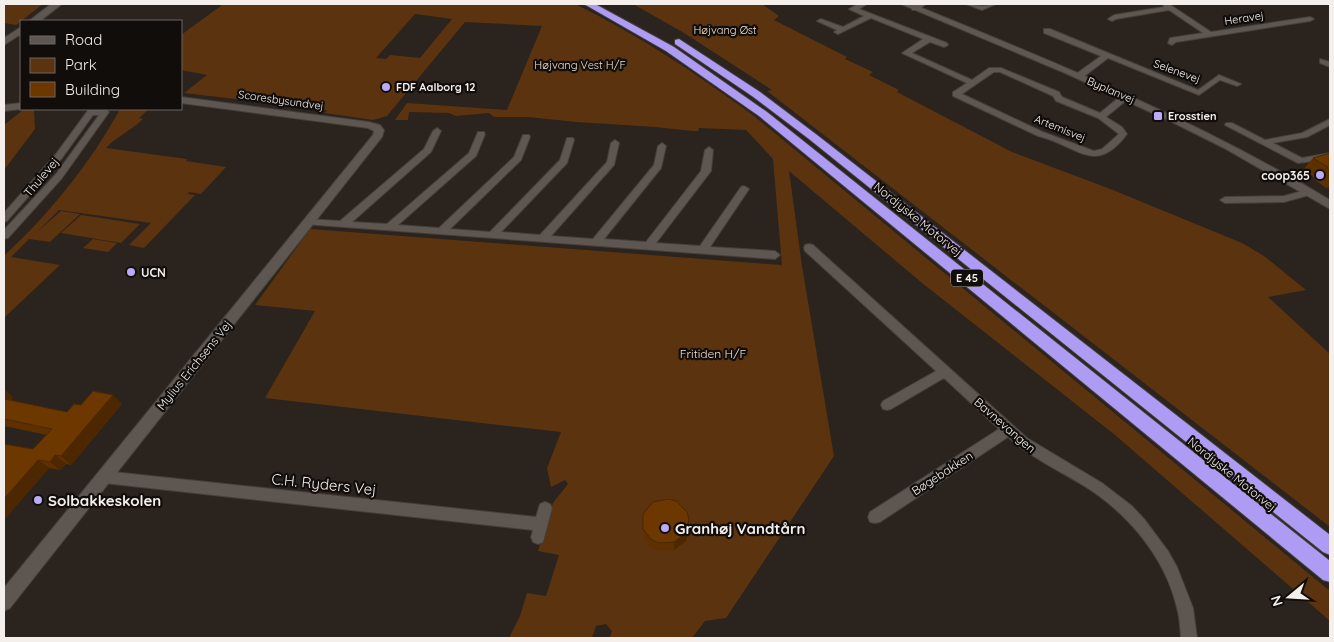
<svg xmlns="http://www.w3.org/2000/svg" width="1334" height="642" font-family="Quicksand,sans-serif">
	<rect width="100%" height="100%" fill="#2b231e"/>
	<path fill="#5b330f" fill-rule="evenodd" d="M4 4H43L16 25 4 23Z
		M217 4H575C639 35 697 74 754 116L1330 591V621L1115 435 922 283 789 171 802 266 834 456 726 618 705 621 692 638H610L612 631 606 624 596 626 592 638H509L520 616 527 593 546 596 559 555 538 551 553 503 568 484 565 480 551 487 547 468 561 432 265 398 315 311 255 305 310 229 782 265 773 159 746 130 699 128 698 131H693L655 127 576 122 528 117H494L489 113 456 116 449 113 409 112 408 120H395L407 103 507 110 542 26 465 22 387 116 373 120 325 113 327 110 184 93 207 75 181 70V35L222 5ZM415 14 452 19 420 58 390 55 386 59 376 58Z
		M633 4H762L779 16 774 20 847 57 845 59 873 72 869 75 899 90 897 92 1012 152 1113 190 1242 243 1264 256 1306 290 1268 297 1330 354V527L767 91 772 90 684 33Z
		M24 109H34L35 129 4 170V125Z
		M120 109H149L139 118 143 119C132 130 117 136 106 148L187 159 186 161 226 167 201 194 189 192 188 194 195 195 144 248 129 245 151 223 59 210 37 232 61 211 80 214 50 242 29 239 11 257 60 265 4 318V256C50 213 90 164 120 109Z
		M81 215 140 224 121 243 61 233Z
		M93 239 117 243 108 252 83 248Z"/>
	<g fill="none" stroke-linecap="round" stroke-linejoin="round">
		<defs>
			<path id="minor" d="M858 4H867L859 9 947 43 948 45 944 47 930 42 912 53 972 80 989 68H1001L1059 92 1062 97 1100 113 1123 94H1129V98L1106 117 1122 127 1127 134C1095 177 1077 145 1038 136L953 96V92L967 83 902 53 923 39 871 18 838 34 834 32 837 30 817 21 821 19 843 27 864 16 849 9ZM994 72H1000L1053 96 1056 101 1098 118 1119 134 1102 149 1094 151 1043 132 962 94Z
				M917 4H926L918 10H912V6Z
				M966 4 982 6 996 4 982 10Z
				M1163 4H1169L1211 32 1310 17 1314 19 1310 21 1176 42 1172 45 1168 43 1170 38 1203 33 1169 10 1116 19 1112 21 1108 19 1114 15 1164 7Z
				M1044 29H1050L1198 90 1219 75 1241 84 1237 86 1220 80 1199 95 1108 58 1082 78H1076V74L1101 56 1044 33Z
				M1320 59 1330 62V67L1320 63Z
				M89 109H105L109 112 62 178 8 238 4 239V230L56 174 99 115H93L62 158 7 221 4 222V213L56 154Z
				M1330 119V125L1307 137 1273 143 1302 158 1330 153V159L1298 163 1225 125 1226 123H1232L1265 140 1302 133Z
				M437 128 441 131 431 152 352 222 387 224 469 153 478 132H484L485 134 476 156 398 225 439 228 514 157 523 135H529L530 137 521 160 450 229 490 232 560 160 567 138H573L574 140 567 163 501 232 540 235 607 162 611 143 615 140 619 143 614 165 551 236 593 239 654 165 658 146 662 143 666 146 661 168 604 239 646 242 701 171 705 150 709 147 713 150 711 171 656 243 700 246 741 187 744 186 749 189 710 247 775 251 780 255 775 259 303 224 302 222 307 219 340 221 424 149 433 131Z
				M1310 189 1315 192 1313 194 1284 202 1225 203 1220 200 1225 197 1284 196Z
				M809 244 813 245 1027 438 1102 483 1132 506 1145 520 1168 551 1177 567 1193 608 1197 638H1181C1180 628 1180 618 1177 608 1165 556 1126 511 1081 484 1056 469 1030 457 1008 437L880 522 875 523 870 522 868 517 870 512 999 429 944 378 891 409 887 410 883 409 881 405 883 401 936 371 805 251 804 248 805 245Z
				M104 471 536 517 540 504 545 502 550 504 552 508 543 542 538 544 533 542 531 537 533 530 104 483 99 481 97 477 99 473Z"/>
			<path id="tertiary" d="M901 4H912C1055 62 1197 120 1330 200V209L1224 148 1172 122 1065 73Z
				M181 97 369 122 380 125 384 130 382 137 10 608 4 611V588L373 135 374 131 368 128 181 103Z
				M21 103 22 109 4 111V105Z"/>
			<path id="secondary" d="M51 4H62L40 21H29Z
				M21 27V34L4 45V38Z"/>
			<path id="motorway" d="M584 4H595L674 47 767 112 1330 561V582L1323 580 759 116 666 51Z
				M679 39 760 92 817 135 1330 535V555L1323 552 809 139 752 96 675 44V40Z"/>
		</defs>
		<use href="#minor" stroke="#443f3a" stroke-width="2"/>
		<use href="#tertiary" stroke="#443f3a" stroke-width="2"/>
		<use href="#secondary" stroke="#443f3a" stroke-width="2"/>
		<use href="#motorway" stroke="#443f3a" stroke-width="2"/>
		<use href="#minor" fill="#5e5650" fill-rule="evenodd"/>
		<use href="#tertiary" fill="#5e5650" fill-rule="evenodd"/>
		<use href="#secondary" fill="#5e5650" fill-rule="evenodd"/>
		<use href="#motorway" fill="#ae9bf3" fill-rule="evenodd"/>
	</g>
	<path fill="#5e3000" d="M1330 153V187L1326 188 1315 180 1316 179 1303 170 1313 158Z
		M4 389 13 397 11 399 14 401 67 412 81 405 122 404 71 465 66 464 60 470 49 468 4 520 33 449 47 435 4 426Z
		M689 527 686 541 674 550 659 551 652 548 643 537V529Z"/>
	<path fill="#4c2700" d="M4 389 13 397 11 399 14 402H4Z
		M113 395 122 404 71 465 61 456Z
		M55 455 66 464 60 470 50 462Z
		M38 460 49 468 4 520V499Z
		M689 519V527L686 541 674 550V542Z"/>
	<path fill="#6d3800" stroke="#4c2700" d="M1330 153V171L1326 168 1328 167 1313 158Z
		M93 391 113 395 61 456 55 455 50 462 38 460 4 499V444L33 449 52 429 4 419V399L67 412 74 404 81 405Z
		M668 499 676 501 687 512 689 519 686 533 674 542 659 543 652 540 643 529V514L653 502Z"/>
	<g fill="#baaaf7" stroke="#110d0b" stroke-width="2">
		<circle cx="386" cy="87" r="5"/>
		<rect x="1153" y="111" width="10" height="10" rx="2.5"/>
		<circle cx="1320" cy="175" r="5"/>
		<circle cx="131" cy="272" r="5"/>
		<circle cx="38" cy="500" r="5"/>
		<circle cx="665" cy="528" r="5"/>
	</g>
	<g text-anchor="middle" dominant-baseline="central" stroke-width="4.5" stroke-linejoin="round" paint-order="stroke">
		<g font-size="11" fill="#f4efeb" stroke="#110d0b">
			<text transform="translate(1244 18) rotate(-9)">Heravej</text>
			<text transform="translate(1177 71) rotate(20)">Selenevej</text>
			<text transform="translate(1111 90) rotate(23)">Byplanvej</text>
			<text transform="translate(281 100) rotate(8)">Scoresbysundvej</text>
			<text transform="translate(1060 128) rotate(22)">Artemisvej</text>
		</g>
		<g font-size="11" fill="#f1ddce" stroke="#110d0b">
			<text x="725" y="30">Højvang Øst</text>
			<text x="580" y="65">Højvang Vest H/F</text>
		</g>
		<g font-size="11" font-weight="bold" fill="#f4efeb" stroke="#110d0b" text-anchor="start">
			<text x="396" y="87">FDF Aalborg 12</text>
			<text x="1168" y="116">Erosstien</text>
		</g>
		<rect fill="#110d0b" stroke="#b0aba8" stroke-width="1" x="951" y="269.5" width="32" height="17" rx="4"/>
		<g font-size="11" font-weight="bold" fill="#f4efeb">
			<text x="967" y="278">E 45</text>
		</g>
		<g font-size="12" font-weight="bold" fill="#f4efeb" stroke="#110d0b" text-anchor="end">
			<text x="1310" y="175">coop365</text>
			<text x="141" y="272" text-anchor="start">UCN</text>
		</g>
		<g font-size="12" fill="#f4efeb" stroke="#110d0b">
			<text transform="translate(41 177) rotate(-50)">Thulevej</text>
			<text transform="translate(918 219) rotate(39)">Nordjyske Motorvej</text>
			<text transform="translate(194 365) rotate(-51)">Mylius Erichsens Vej</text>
			<text transform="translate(1005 425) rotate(41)">Bavnevangen</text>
			<text transform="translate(942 473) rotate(-33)">Bøgebakken</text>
			<text transform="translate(1232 474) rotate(39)">Nordjyske Motorvej</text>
		</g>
		<g font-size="12" fill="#f1ddce" stroke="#110d0b">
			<text x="713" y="353">Fritiden H/F</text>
		</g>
		<g font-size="15" fill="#f4efeb" stroke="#110d0b">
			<text transform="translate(324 484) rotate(6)">C.H. Ryders Vej</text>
		</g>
		<g font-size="15" font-weight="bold" fill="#f4efeb" stroke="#110d0b" text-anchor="start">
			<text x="48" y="500">Solbakkeskolen</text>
			<text x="675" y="528">Granhøj Vandtårn</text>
		</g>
	</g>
	<rect width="1334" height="642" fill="none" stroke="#f4efeb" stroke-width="10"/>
	<rect x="20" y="20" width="162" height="90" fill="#110d0b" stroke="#6c6765"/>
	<rect x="30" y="36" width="25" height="8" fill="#5e5650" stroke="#6c6765"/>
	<text x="65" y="45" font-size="15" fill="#f4efeb">Road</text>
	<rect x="30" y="58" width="25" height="15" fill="#5b330f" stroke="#6c6765"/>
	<text x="65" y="70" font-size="15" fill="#f4efeb">Park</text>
	<rect x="30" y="82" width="25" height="15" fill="#6d3800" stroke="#6c6765"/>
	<text x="65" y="95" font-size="15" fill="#f4efeb">Building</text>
	<g transform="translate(1289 597) rotate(252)" stroke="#110d0b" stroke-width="4" paint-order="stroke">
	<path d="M0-4L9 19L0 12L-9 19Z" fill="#f4efeb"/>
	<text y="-8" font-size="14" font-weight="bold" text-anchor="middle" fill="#f4efeb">N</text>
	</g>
</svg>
